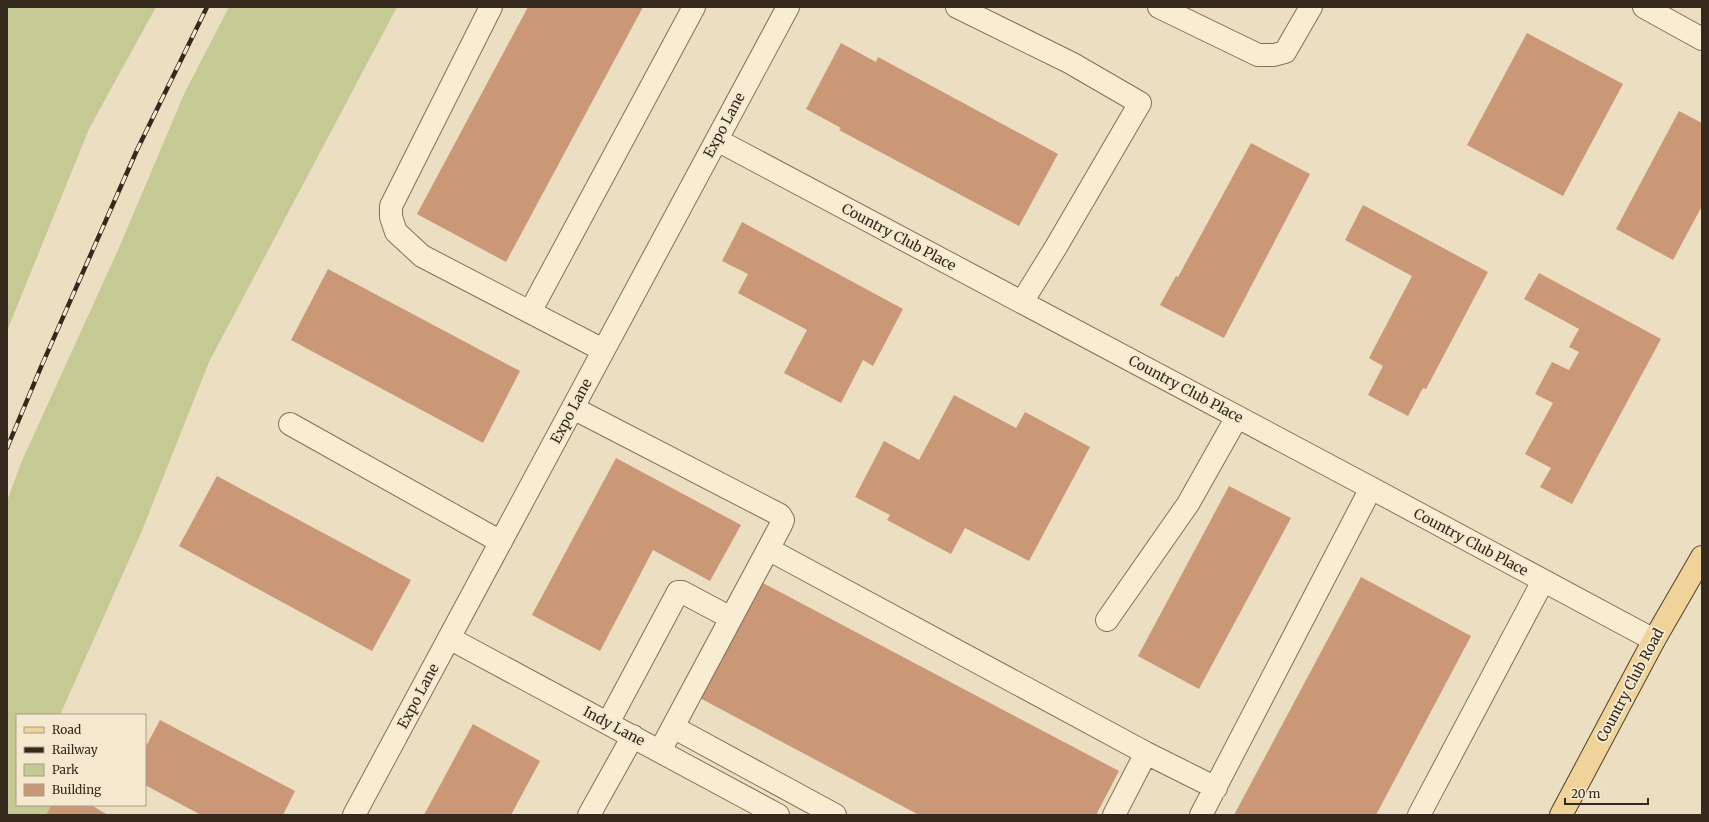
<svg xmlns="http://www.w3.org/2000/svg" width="1709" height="822" font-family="Merriweather,serif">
	<rect width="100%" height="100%" fill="#ecdec0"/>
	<path fill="#c5ca94" d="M7 7H156L89 129 7 331Z
		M229 7H397L209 362 141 533 60 715H17V805H51L46 815H7V501L21 463 118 250 185 92Z"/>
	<path fill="#ca9876" d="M528 7H643L506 262 417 214Z
		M1527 33 1623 84 1563 196 1467 145Z
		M841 43 876 62 878 57 1058 154 1019 226 839 130 841 128 806 109Z
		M1679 111 1702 123V206L1673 260 1616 229Z
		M1251 143 1310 174 1224 338 1160 305 1176 276 1178 277Z
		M1363 205 1488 272 1426 389 1423 388 1408 416 1368 395 1383 366 1369 358 1412 276 1345 240Z
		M742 222 903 309 873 366 863 360 841 403 784 373 807 330 738 293 748 274 722 261Z
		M328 269 520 371 483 443 291 340Z
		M1539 273 1661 339 1572 504 1540 487 1551 468 1525 454 1553 403 1535 394 1552 362 1569 370 1579 352 1569 347 1579 329 1524 299Z
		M954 395 1016 428 1025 412 1090 447 1029 561 965 528 951 554 887 520 890 515 855 497 884 441 919 460Z
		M616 458 741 525 710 581 653 550 600 651 532 615Z
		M217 476 411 580 372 651 179 546Z
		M1229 486 1291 518 1199 689 1138 656Z
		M1361 577 1471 636 1376 815H1234Z
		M759 581 1119 771 1096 815H919L698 697Z
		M160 720 295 791 283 815H201L145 785V748Z
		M473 724 540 761 511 815H424Z
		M51 805H91L108 815H46Z"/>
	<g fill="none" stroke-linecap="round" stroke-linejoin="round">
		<defs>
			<path id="minor" d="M491 7 391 206V217L396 232 422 256 603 350
				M957 7 1071 63 1140 103 1056 247 1022 302
				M1159 7 1258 55H1274L1285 52 1311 7
				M1644 7 1702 39
				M717 140 1371 488 1654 640
				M530 312 694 7
				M573 408 780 515 783 520 781 525 660 751
				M290 424 501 542
				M768 549 1146 753 1216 788
				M1107 620 1188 504 1237 417
				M449 638 778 815
				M608 723 678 592H682L731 618
				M673 727 835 815
				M354 815 788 7
				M589 815 633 736
				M1114 815 1146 753
				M1201 815 1371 488
				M1419 815 1543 581"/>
			<path id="major" d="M1561 815 1654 640 1702 557"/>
		</defs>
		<use href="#minor" stroke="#856f58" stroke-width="24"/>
		<use href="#major" stroke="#523e2d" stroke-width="24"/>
		<use href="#minor" stroke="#f8ecd3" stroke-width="22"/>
		<use href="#major" stroke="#f0d398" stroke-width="22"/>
		<defs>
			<path id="rail" d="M7 448 41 367 137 150 207 7"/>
		</defs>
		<use href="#rail" stroke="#35281d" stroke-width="4.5"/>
		<use href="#rail" stroke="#f4e9cf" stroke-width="3" stroke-dasharray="9" stroke-linecap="butt"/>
	</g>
	<g text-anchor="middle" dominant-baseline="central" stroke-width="4" stroke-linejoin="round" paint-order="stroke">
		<g font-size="14" fill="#35281d" stroke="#f4e9cf">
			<text transform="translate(724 125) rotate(-62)">Expo Lane</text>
			<text transform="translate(899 237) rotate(28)">Country Club Place</text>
			<text transform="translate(1186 389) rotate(28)">Country Club Place</text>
			<text transform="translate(571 411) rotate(-62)">Expo Lane</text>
			<text transform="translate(1471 542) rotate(28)">Country Club Place</text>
			<text transform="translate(1630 685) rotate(-62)">Country Club Road</text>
			<text transform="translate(418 696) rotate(-62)">Expo Lane</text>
			<text transform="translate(614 726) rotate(28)">Indy Lane</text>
		</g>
	</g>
	<rect width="1709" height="822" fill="none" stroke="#35281d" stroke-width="16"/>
	<rect x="16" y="714" width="130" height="92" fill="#f4e9cf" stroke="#a89c88"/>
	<rect x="24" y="727" width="20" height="6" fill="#f0d398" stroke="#a89c88"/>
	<text x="52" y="734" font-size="12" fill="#35281d">Road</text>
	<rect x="24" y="747" width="20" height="6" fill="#35281d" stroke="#a89c88"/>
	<text x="52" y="754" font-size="12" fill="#35281d">Railway</text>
	<rect x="24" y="764" width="20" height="12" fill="#c5ca94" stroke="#a89c88"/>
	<text x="52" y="774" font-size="12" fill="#35281d">Park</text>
	<rect x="24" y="784" width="20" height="12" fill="#ca9876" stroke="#a89c88"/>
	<text x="52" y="794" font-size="12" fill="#35281d">Building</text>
	<path d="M1565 798v6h83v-6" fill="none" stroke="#35281d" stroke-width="2"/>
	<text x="1571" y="798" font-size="12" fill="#35281d" stroke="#f4e9cf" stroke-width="3" paint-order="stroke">20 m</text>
</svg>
